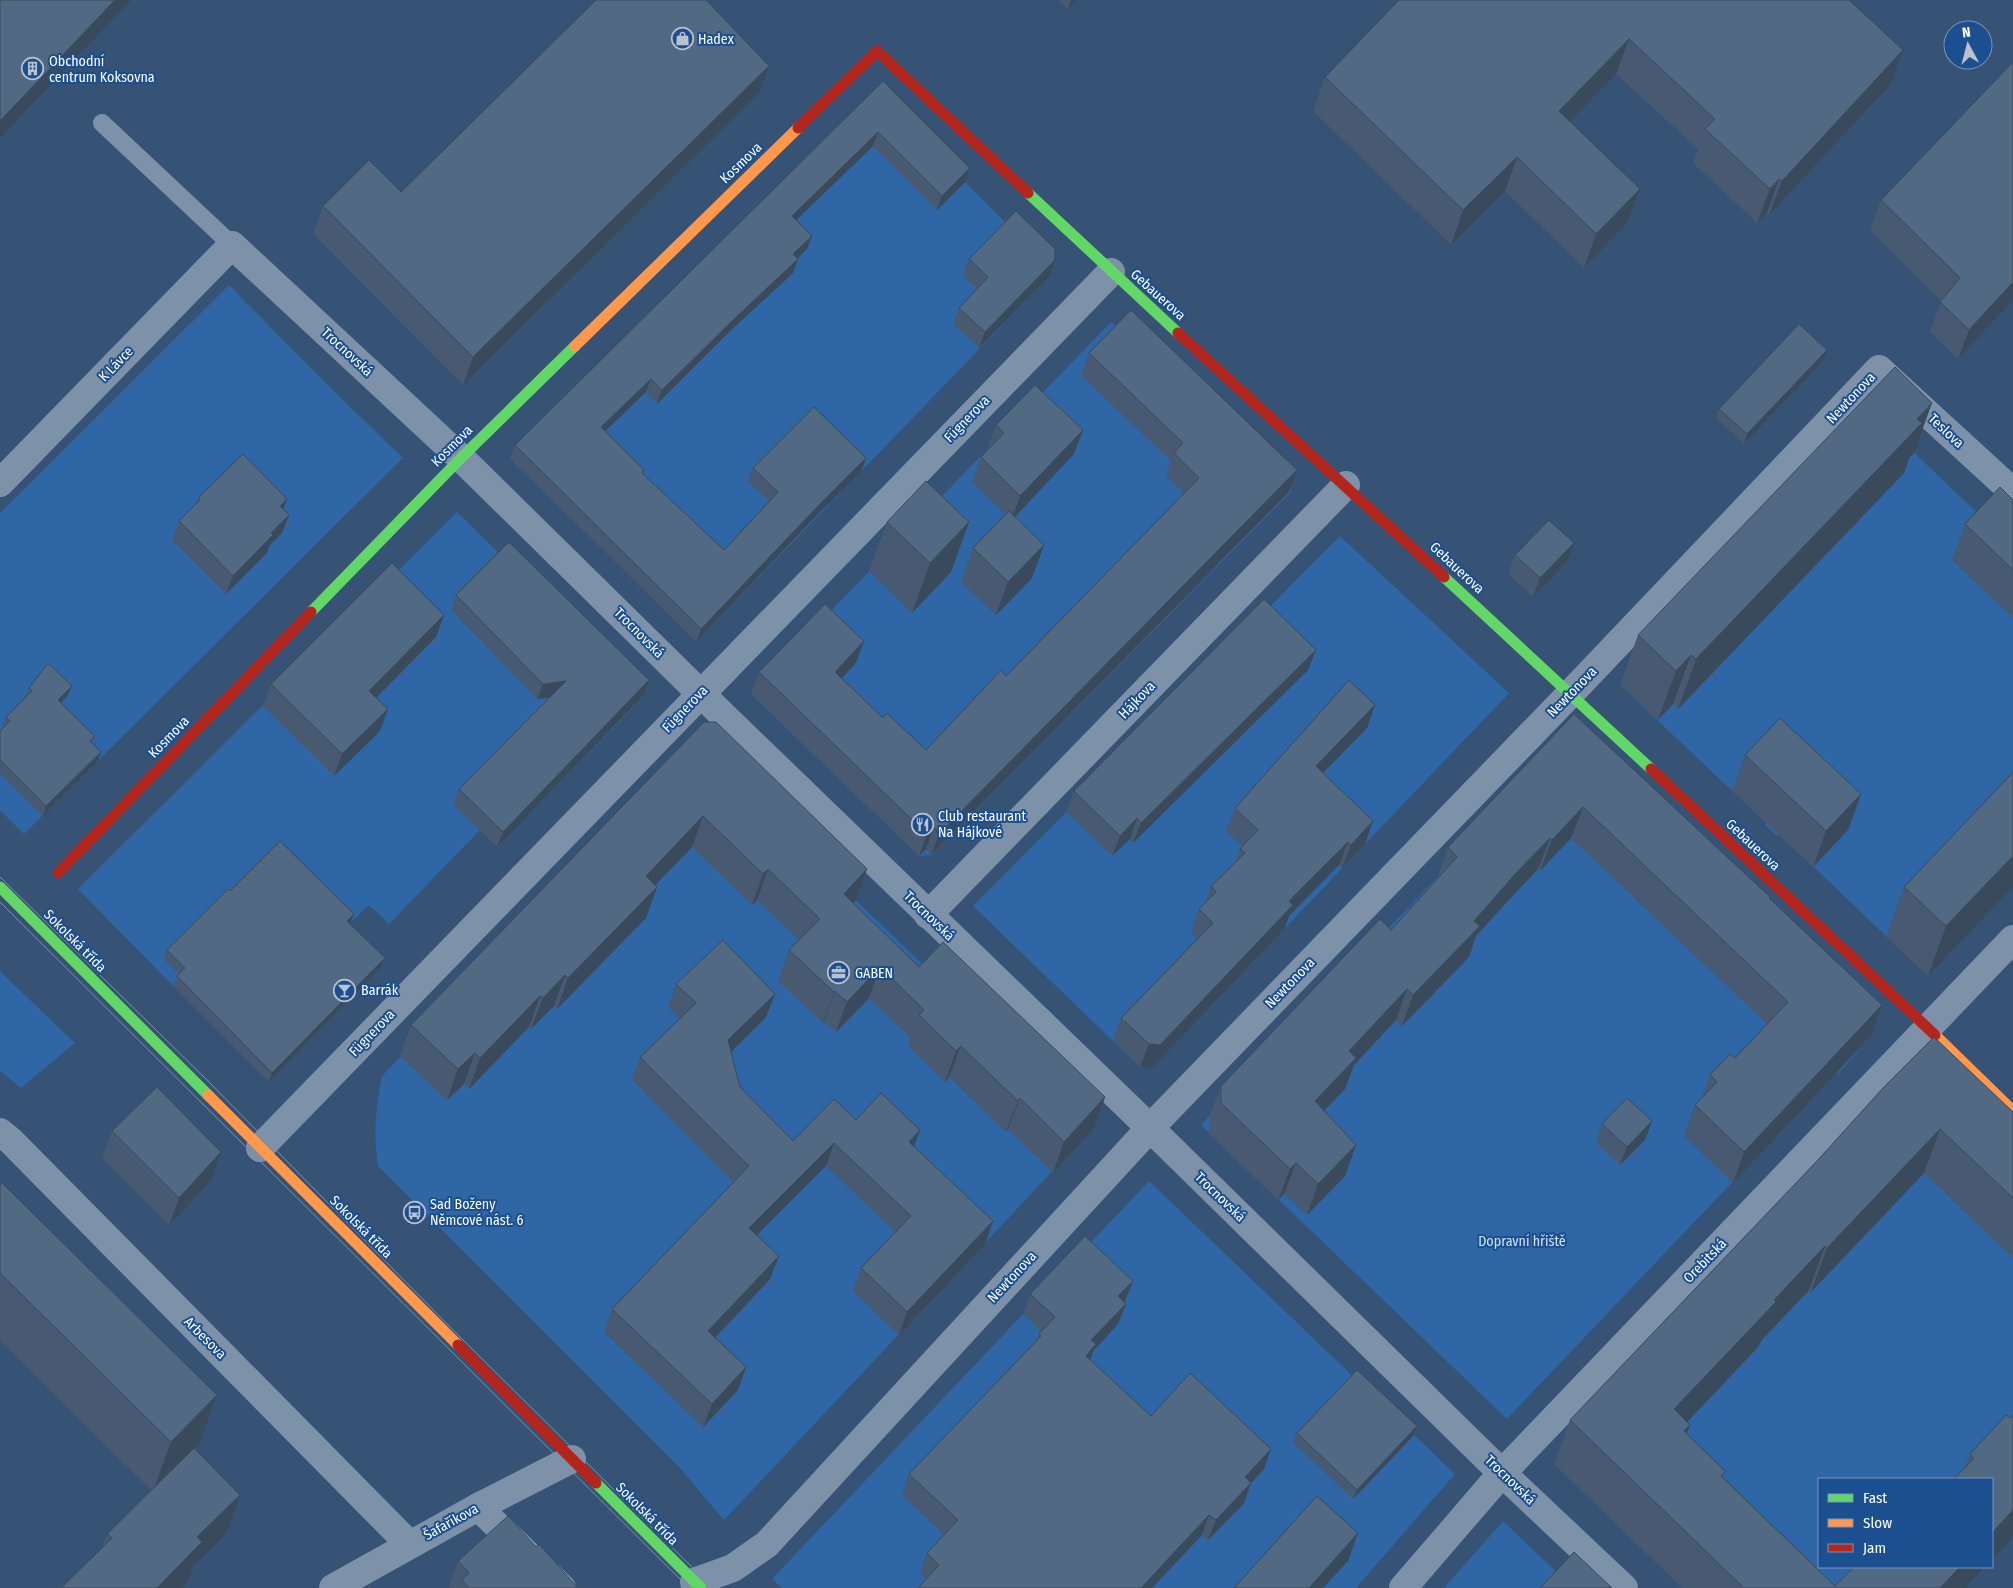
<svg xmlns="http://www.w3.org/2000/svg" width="2013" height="1588" font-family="'Fira Sans Condensed',sans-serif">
	<rect width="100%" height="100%" fill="#365274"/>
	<path fill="#2f66a5" d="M878 94 1010 227 1049 277 698 640 515 464 514 452Z
		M229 285 340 397 403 458 24 834 0 810V513Z
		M1111 322 1292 491 931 855 919 856 752 695V692Z
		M1877 417 2013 547V887L1928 976 1779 834 1777 836 1765 825 1766 823 1620 685Z
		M457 512 643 694V697L541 802 480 830 389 924 369 905 350 923 164 959 182 977 173 986 78 889Z
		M1340 536 1509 693 1152 1068 1140 1067 973 906Z
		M692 753 812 858 1093 1128 724 1520 679 1467 378 1166C373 1136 376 1105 382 1076Z
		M1528 782 1758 930 1871 1036 1838 1074 1836 1073 1507 1419 1201 1125Z
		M0 971 75 1043 21 1088 0 1071Z
		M2013 1172V1536L1992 1479H1819V1567H1984L1964 1588H1682L1559 1459 1828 1173Z
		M1149 1181 1455 1474 1356 1588H782L772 1579Z
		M1503 1521 1573 1588H1444Z"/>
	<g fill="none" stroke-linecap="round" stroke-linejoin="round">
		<path stroke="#7d92a8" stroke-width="18" d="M102 123 232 245"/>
		<path stroke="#7d92a8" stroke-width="28" d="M0 483 232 245 461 458 700 693 1150 1128 1502 1473 1624 1588
			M928 915 1346 485
			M0 1132 11 1141 410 1545
			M260 1148 1111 272
			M478 1507 562 1588
			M694 1582 733 1568 767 1544 1150 1128 1570 694 1879 369 2013 492
			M333 1588 478 1507 572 1459
			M1403 1588 1502 1473 2013 939"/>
		<path stroke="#63d668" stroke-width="11" d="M1028 193 1178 333
			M1444 577 1651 769
			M311 612 461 458 575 346
			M0 887 208 1095
			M596 1483 701 1588"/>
		<path stroke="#ff974d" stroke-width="11" d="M575 346 798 128
			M1935 1035 2013 1111
			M208 1095 458 1345"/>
		<path stroke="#b3261e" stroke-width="11" d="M798 128 877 51 1028 193
			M1178 333 1444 577
			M1651 769 1935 1035
			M58 873 311 612
			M458 1345 596 1483"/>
		<path stroke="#7e92a7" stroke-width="1" d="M0 877 207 1080 455 1332 713 1588
			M0 902 689 1588"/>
	</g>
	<path fill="#475a72" d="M1058 0H1076L1068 9Z
		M1399 0 1903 50 1891 84 1769 215 1767 213 1757 223 1693 163 1698 149 1616 74 1570 121 1640 189 1627 223 1584 268 1505 191 1451 245 1313 111 1325 77Z
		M2013 62V300L1958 359 1930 332 1941 301 1870 230 1881 200Z
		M883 81 970 168 965 182 937 210 873 146 796 220 807 249 797 259H798L793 273 727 334 657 404 646 392 605 431 644 470 643 474 724 550 769 501 748 481 753 468 866 458 861 472 814 518 696 642 510 458 515 445Z
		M759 93 463 385 313 234 323 206 401 192Z
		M969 259 1049 277 979 348 953 324 959 308 977 289 963 276Z
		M1089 353 1297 470 1289 492 931 855 926 849 919 856 751 694 759 672 856 663 842 678 883 718 926 750 1006 676 1184 493 1166 475 1171 461 1081 375Z
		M1824 360 1744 444 1716 418 1719 409Z
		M996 425 1083 430 1074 454 1015 516 1032 578 996 615 961 582 973 548 1006 515 972 482 981 457 987 450Z
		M1914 453 1909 458 1904 473 1678 709 1673 704 1658 720 1620 685 1638 635Z
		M198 498 283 509 289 515 282 533 269 546 267 553 226 594 172 540 179 521 195 505Z
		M2013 500V618L1952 560 1965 524Z
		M887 522 951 572 912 613 869 571Z
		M1515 555 1567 562 1533 597 1508 574Z
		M456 595 644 695 497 847 453 804 459 789 550 698 537 699 451 610Z
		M444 615 436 637 376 698 380 731 334 776 263 706 271 684Z
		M1308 670 1133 843 1130 839 1112 856 1066 812 1074 791Z
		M72 686 68 695 61 703 95 736 92 743 98 761 43 816 0 773V731L4 727 3 726 6 717 25 697 29 688Z
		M1375 705 1367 728 1323 773 1365 844 1342 868 1339 865 1289 916 1285 928 1152 1068 1140 1067 1113 1041 1121 1018 1197 939 1191 932 1199 909 1205 904 1211 886 1235 863 1240 849 1242 846 1226 831 1235 808Z
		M1574 714 1769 898 1871 1036 1733 1183 1684 1136 1695 1105 1702 1097 1710 1075 1735 1058 1767 1024 1571 838 1540 871 1538 869 1505 904 1476 936 1469 957 1402 1026 1396 1020 1354 1065 1345 1089 1324 1111 1345 1176 1307 1215 1284 1194 1278 1200 1209 1134V1117L1221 1086 1391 930 1437 879 1448 847Z
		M704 722 856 900 853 903 919 967 1105 1097 1094 1128 1053 1173 1008 1129 1006 1132 949 1077 945 1082 908 1046 910 1038 869 998 836 1032 824 1022 823 1023 778 981 789 950 799 940 757 900 752 905 692 847 655 885 657 887 646 918 557 1009 554 1006 531 1029 529 1027 469 1089 464 1084 447 1100 400 1056 411 1025Z
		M1745 755 1861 794 1848 830 1813 867 1732 791Z
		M2013 772V887L1928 976 1886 937 1904 887Z
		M230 891 354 914 350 924 385 958 381 967 269 1082 173 986 177 976 179 974 164 959 167 950Z
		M676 984 766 1017 731 1052 740 1087 793 1141 856 1120 914 1147 993 1221 985 1244 899 1335 853 1291 861 1268 895 1232 826 1166 757 1235 770 1279 715 1337 746 1367 738 1390 703 1427 604 1332 612 1309 733 1182 632 1080 640 1057 680 1019 668 1007Z
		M1883 1088 2013 1112V1258L1924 1173 1811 1292 1809 1290 1761 1341 1759 1346 1687 1422V1434L1723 1477 1835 1586 1854 1567H1985L1965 1588H1682L1554 1464 1570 1420 1818 1160Z
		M1652 1121 1645 1140 1620 1165 1596 1143 1602 1124Z
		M112 1131 211 1180 169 1226 102 1158Z
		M0 1185 199 1444 195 1449 226 1534 193 1566 188 1582 102 1547 107 1534 151 1490 0 1341Z
		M1133 1281 1124 1302 1126 1304 1118 1324 1094 1350 1090 1360 1151 1416 1264 1469 1251 1483 1244 1503 1208 1540 1202 1535 926 1579 920 1573 927 1553 944 1535 902 1495 909 1474 1036 1341 1039 1334 1041 1331 1023 1314 1030 1294Z
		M2013 1415V1537L1992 1560V1479L1965 1467 1970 1454Z
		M1297 1433 1413 1436 1353 1499 1293 1442Z
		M536 1547 578 1588H448L458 1561Z"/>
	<path fill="#394a5c" d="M115 0H131L0 138V121Z
		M1071 0H1076L1068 9Z
		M1629 39 1616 74 1547 145 1559 111Z
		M1903 50 1891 84 1769 215 1782 181Z
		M769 66 759 93 463 385 473 357Z
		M878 132 873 146 787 229 792 216Z
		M1517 157 1505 191 1451 245 1463 210Z
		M970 168 965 182 937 210 942 196Z
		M1779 179 1767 213 1757 223 1770 189Z
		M1640 189 1627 223 1584 268 1596 234Z
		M812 236 807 249 788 268 793 254Z
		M798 259 793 273 727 334 657 404 662 390 732 321Z
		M1055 260 1049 277 979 348 985 332Z
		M2013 282V300L1958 359 1969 330Z
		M1827 350 1824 360 1744 444 1747 434Z
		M651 379 646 392 596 440 601 427Z
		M1932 403 1914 453 1909 458 1904 473 1678 709 1696 659Z
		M1083 430 1074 454 1011 521 1020 496Z
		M866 458 861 472 814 518 696 642 701 629 819 505Z
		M1297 470 1289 492 931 855 939 834Z
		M287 499 280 518V506Z
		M289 515 282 533 269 546 267 553 226 594 233 576 271 533Z
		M969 522 951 572 912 613 930 563Z
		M1574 543 1567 562 1533 597 1540 578Z
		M1044 545 1032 578 996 615 1008 582Z
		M444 615 436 637 361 713 369 691Z
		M864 641 856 663 827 694 835 672Z
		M1316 650 1308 670 1133 843 1141 823Z
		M1691 655 1673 704 1658 720 1676 671Z
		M649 680 644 695 497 847 503 832Z
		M566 681 560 696 537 699 543 684Z
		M72 686 68 695 55 709 58 700Z
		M1375 705 1367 728 1307 789 1316 766Z
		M388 709 380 731 334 776 342 754Z
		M101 752 98 761 43 816 46 806Z
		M1861 794 1848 830 1813 867 1826 831Z
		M1583 807 1571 838 1540 871 1552 840Z
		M703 816 692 847 634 907 646 876Z
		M1137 818 1130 839 1112 856 1120 836Z
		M1373 821 1365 844 1342 868 1351 845Z
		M934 827 926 849 919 856 927 834Z
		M1550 838 1538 869 1505 904 1476 936 1469 957 1402 1026 1413 995 1474 921 1517 872Z
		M1348 842 1339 865 1289 916 1285 928 1152 1068 1140 1067 1149 1044Z
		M2013 856V887L1928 976 1946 926Z
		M768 869 757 900 752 905 763 874Z
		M867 869 856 900 832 925 844 894Z
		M657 887 646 918 557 1009 568 978Z
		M354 914 350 923 344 931 347 921Z
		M385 958 381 967 269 1082 272 1073Z
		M880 967 869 998 836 1032 847 1002Z
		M565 975 554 1006 531 1029 543 998Z
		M1407 989 1396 1020 1354 1065 1345 1089 1303 1132 1315 1101 1349 1051Z
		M835 991 824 1022 823 1023 834 992Z
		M775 994 766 1017 720 1063 728 1040Z
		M540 996 529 1027 469 1089 480 1058Z
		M1882 1005 1871 1036 1733 1183 1744 1152Z
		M961 1046 949 1077 945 1082 956 1051Z
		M475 1053 464 1084 447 1100 458 1069Z
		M1105 1097 1094 1128 1053 1173 1064 1142Z
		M1020 1098 1008 1129 1006 1132 1018 1101Z
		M1652 1121 1645 1140 1620 1165 1627 1147Z
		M1940 1129 1924 1173 1811 1292 1827 1248Z
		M920 1130 912 1153 909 1142Z
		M834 1143 826 1166 741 1251 749 1228Z
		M1356 1145 1345 1176 1307 1215 1318 1184Z
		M221 1152 211 1180 169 1226 179 1198Z
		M1296 1163 1284 1194 1278 1200 1290 1169Z
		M993 1221 985 1244 899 1335 907 1312Z
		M1825 1246 1809 1290 1761 1341 1759 1346 1658 1453 1674 1409 1774 1300Z
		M779 1256 770 1279 700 1354 708 1331Z
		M1133 1281 1125 1301 1111 1317 1118 1296Z
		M1126 1304 1118 1324 1094 1350 1088 1365 1078 1376 1091 1340Z
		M746 1367 738 1390 703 1427 712 1404Z
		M217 1395 199 1444 153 1491 171 1442Z
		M1690 1425 1674 1469 1684 1431Z
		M1417 1426 1413 1436 1353 1499 1357 1490Z
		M1271 1449 1264 1469 1251 1483 1244 1503 1208 1540 1216 1520 1245 1477Z
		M240 1495 226 1534 193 1566 188 1582 182 1588H157L197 1537Z
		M2013 1510V1537L1992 1560V1533Z
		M1209 1515 1202 1535 1152 1588H1141Z
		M1358 1533 1348 1561 1323 1588H1309Z
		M1960 1567H1985L1965 1588H1940Z"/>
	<path fill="#526984" stroke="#394a5c" d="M0 0H115L0 121Z
		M596 0H706L769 66 473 357 323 206 369 160 401 192Z
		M1399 0H1849L1903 50 1782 181 1779 179 1770 189 1705 129 1715 119 1629 39 1559 111 1640 189 1596 234 1517 157 1463 210 1325 77Z
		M2013 62V282L1969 330 1940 302 1960 278 1881 200Z
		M883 81 970 168 942 196 878 132 792 216 812 236 793 254 798 259 732 321 662 390 651 379 601 427 644 470 642 473 724 550 778 492 753 468 814 407 866 458 819 505 701 629 515 445Z
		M1016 211 1055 249V260L985 332 959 308 988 277 969 259Z
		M1131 310 1297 470 939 834 934 827 927 834 759 672 825 604 864 641 835 672 883 718 887 713 926 750 1001 670 1006 676 1199 478 1174 453 1183 443 1089 353Z
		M1799 324 1827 350 1747 434 1719 409Z
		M1895 367 1932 403 1917 419 1922 423 1696 659 1691 655 1676 671 1638 635Z
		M1035 385 1083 430 1020 496 981 457 1004 433 996 425Z
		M243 454 287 499 280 506 289 515 271 533 273 535 233 576 179 521 200 500 198 498Z
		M926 481 969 522 930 563 887 522Z
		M2000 487 2013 500V570L1965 524Z
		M1009 511 1044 545 1008 582 973 548Z
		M1549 520 1574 543 1540 578 1515 555Z
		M509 542 649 680 503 832 459 789 566 681 543 684 456 595Z
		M392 563 444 615 369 691 388 709 342 754 271 684Z
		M1264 599 1316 650 1141 823 1137 818 1120 836 1074 791Z
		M48 663 72 686 58 700 95 736 90 741 101 752 46 806 0 760V731L10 721 6 717 32 691 29 688Z
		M1349 680 1375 705 1316 766 1373 821 1351 845 1348 842 1289 901 1293 905 1160 1045 1149 1044 1121 1018 1213 923 1199 909 1216 892 1211 886 1245 853 1240 849 1258 830 1235 808Z
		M1574 714 1770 897 1769 898 1882 1005 1744 1152 1695 1105 1717 1082 1710 1075 1730 1054 1735 1058 1788 1002 1583 807 1552 840 1550 838 1517 872 1474 921 1480 926 1413 995 1407 989 1349 1051 1356 1058 1315 1101 1356 1145 1318 1184 1296 1163 1290 1169 1221 1103V1086L1380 919 1391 930 1457 857 1448 847Z
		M1780 718 1861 794 1826 831 1745 755Z
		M704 722H716L867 869 844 894 919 967 943 942 1105 1097 1064 1142 1020 1098 1018 1101 961 1046 956 1051 919 1015 924 1010 880 967 847 1002 835 991 834 992 789 950 820 919 768 869 763 874 703 816 646 876 657 887 568 978 565 975 543 998 540 996 480 1058 475 1053 458 1069 411 1025Z
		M2013 772V856L1946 926 1904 887Z
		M280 841 354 914 347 921 385 958 272 1073 177 976 185 968 167 950 228 889 230 891Z
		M723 940 775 994 728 1040 740 1087 793 1141 834 1099 856 1120 881 1093 920 1130 909 1142 993 1221 907 1312 861 1268 911 1216 834 1143 749 1228 779 1256 708 1331 746 1367 712 1404 612 1309 749 1166 640 1057 696 1003 676 984Z
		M1934 1037 2013 1112V1198L1940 1129 1827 1248 1825 1246 1774 1300 1776 1302 1674 1409 1690 1425 1684 1431 1725 1471 1721 1476 1835 1586 1854 1567H1960L1940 1588H1744L1570 1420 1818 1160 1883 1088Z
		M157 1087 221 1152 179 1198 112 1131Z
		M1627 1098 1652 1121 1627 1147 1602 1124Z
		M2 1183 217 1395 171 1442 0 1273V1185Z
		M1085 1236 1133 1281 1118 1296 1126 1304 1091 1340 1096 1344 1086 1356 1151 1416 1190 1373 1271 1449 1245 1477 1251 1483 1216 1520 1209 1515 1141 1588H918L939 1565 927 1553 958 1520 909 1474 1041 1336 1039 1334 1055 1317 1030 1294Z
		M1357 1370 1417 1426 1357 1490 1297 1433Z
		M2006 1415 2010 1418 2013 1415V1510L1992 1533V1479H1954L1974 1458 1970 1454Z
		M194 1448 240 1495 197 1537 202 1542 157 1588H61L112 1538 107 1534Z
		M1317 1496 1358 1533 1309 1588H1234Z
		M508 1516 536 1547 539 1544 578 1588H469L462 1580 469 1573 458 1561Z
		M1574 1552 1612 1588H1540Z
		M370 1585 372 1588H366Z"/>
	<defs>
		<symbol id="shop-ring" viewBox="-11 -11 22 22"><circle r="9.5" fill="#1b4f8f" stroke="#b9c2ce" stroke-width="1.5"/><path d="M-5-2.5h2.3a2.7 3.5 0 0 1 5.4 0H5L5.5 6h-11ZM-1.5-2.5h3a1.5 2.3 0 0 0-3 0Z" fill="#b9c2ce"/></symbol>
		<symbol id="building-ring" viewBox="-11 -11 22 22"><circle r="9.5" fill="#1b4f8f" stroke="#b9c2ce" stroke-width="1.5"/><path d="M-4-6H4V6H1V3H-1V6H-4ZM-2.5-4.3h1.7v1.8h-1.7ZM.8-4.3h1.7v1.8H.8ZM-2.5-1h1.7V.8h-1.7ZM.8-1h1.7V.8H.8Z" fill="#b9c2ce"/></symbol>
		<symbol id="restaurant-ring" viewBox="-11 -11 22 22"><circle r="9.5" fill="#1b4f8f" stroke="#b9c2ce" stroke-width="1.5"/><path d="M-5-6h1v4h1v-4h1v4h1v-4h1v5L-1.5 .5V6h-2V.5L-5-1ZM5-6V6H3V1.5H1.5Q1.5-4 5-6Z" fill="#b9c2ce"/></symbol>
		<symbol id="office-ring" viewBox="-11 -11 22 22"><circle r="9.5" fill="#1b4f8f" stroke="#b9c2ce" stroke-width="1.5"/><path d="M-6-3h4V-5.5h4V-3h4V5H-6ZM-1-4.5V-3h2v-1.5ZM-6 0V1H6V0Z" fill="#b9c2ce"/></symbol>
		<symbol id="bar-ring" viewBox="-11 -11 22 22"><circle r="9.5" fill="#1b4f8f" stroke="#b9c2ce" stroke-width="1.5"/><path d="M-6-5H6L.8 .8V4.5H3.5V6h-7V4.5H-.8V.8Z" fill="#b9c2ce"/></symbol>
		<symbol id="bus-ring" viewBox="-11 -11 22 22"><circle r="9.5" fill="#1b4f8f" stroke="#b9c2ce" stroke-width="1.5"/><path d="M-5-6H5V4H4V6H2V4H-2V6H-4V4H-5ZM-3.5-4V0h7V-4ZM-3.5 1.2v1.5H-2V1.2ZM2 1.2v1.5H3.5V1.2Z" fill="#b9c2ce"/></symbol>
	</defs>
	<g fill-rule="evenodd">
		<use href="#shop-ring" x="670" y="26" width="25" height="25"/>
		<use href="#building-ring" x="20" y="56" width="25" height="25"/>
		<use href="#restaurant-ring" x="910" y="812" width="25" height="25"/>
		<use href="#office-ring" x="826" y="960" width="25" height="25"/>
		<use href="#bar-ring" x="332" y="978" width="25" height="25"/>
		<use href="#bus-ring" x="402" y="1200" width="25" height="25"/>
	</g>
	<g text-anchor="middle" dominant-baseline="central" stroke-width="4" stroke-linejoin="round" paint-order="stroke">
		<g font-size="14" fill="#fff" stroke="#1b4f8f" text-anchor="start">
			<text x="698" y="39">Hadex</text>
			<text x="49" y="61">Obchodní<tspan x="49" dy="16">centrum Koksovna</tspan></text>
			<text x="938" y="816">Club restaurant<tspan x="938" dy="16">Na Hájkové</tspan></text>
			<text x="855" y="973">GABEN</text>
			<text x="361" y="990">Barrák</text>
			<text x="430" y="1204">Sad Boženy<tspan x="430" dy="16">Němcové nást. 6</tspan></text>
		</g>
		<g font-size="14" fill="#fff" stroke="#1b4f8f">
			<text transform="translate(741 163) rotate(-44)">Kosmova</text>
			<text transform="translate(1158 295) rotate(42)">Gebauerova</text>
			<text transform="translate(347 352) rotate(43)">Trocnovská</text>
			<text transform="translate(116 364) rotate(-46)">K Lávce</text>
			<text transform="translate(1851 398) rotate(-47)">Newtonova</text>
			<text transform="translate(967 419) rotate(-46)">Fügnerova</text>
			<text transform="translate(1946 431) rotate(43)">Teslova</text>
			<text transform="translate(452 446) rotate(-45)">Kosmova</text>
			<text transform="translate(1457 568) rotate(43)">Gebauerova</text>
			<text transform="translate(639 633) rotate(45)">Trocnovská</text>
			<text transform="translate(1572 692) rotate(-46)">Newtonova</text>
			<text transform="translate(1137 700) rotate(-46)">Hájkova</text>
			<text transform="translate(685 709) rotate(-46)">Fügnerova</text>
			<text transform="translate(169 737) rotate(-46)">Kosmova</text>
			<text transform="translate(1753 845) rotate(43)">Gebauerova</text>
			<text transform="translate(929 916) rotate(44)">Trocnovská</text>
			<text transform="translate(75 941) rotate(45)">Sokolská třída</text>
			<text transform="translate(1290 983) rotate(-46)">Newtonova</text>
			<text transform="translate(372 1033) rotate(-46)">Fügnerova</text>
			<text transform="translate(1220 1197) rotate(44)">Trocnovská</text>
			<text transform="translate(361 1227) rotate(45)">Sokolská třída</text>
			<text transform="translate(1705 1261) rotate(-46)">Orebitská</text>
			<text transform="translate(1012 1277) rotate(-47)">Newtonova</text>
			<text transform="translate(205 1338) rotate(45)">Arbesova</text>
			<text transform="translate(1510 1480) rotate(44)">Trocnovská</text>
			<text transform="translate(647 1514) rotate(45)">Sokolská třída</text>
			<text transform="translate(451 1522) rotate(-29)">Šafaříkova</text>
		</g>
		<g font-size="14" fill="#cfe3fa" stroke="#1b4f8f">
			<text x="1522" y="1241">Dopravní hřiště</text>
		</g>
	</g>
	<rect x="1818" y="1478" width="175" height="90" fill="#1b4f8f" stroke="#7695bc"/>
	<rect x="1828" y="1494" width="25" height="8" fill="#63d668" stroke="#7695bc"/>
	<text x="1863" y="1503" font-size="15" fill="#ffffff">Fast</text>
	<rect x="1828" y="1519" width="25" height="8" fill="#ff974d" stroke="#7695bc"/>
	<text x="1863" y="1528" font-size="15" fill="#ffffff">Slow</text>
	<rect x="1828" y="1544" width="25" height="8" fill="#b3261e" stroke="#7695bc"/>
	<text x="1863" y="1553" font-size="15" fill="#ffffff">Jam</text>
	<g transform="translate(1968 45) rotate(353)"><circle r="24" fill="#1b4f8f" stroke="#7695bc"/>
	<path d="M0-4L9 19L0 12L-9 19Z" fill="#b9c2ce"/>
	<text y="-8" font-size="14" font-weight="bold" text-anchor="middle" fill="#ffffff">N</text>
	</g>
</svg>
